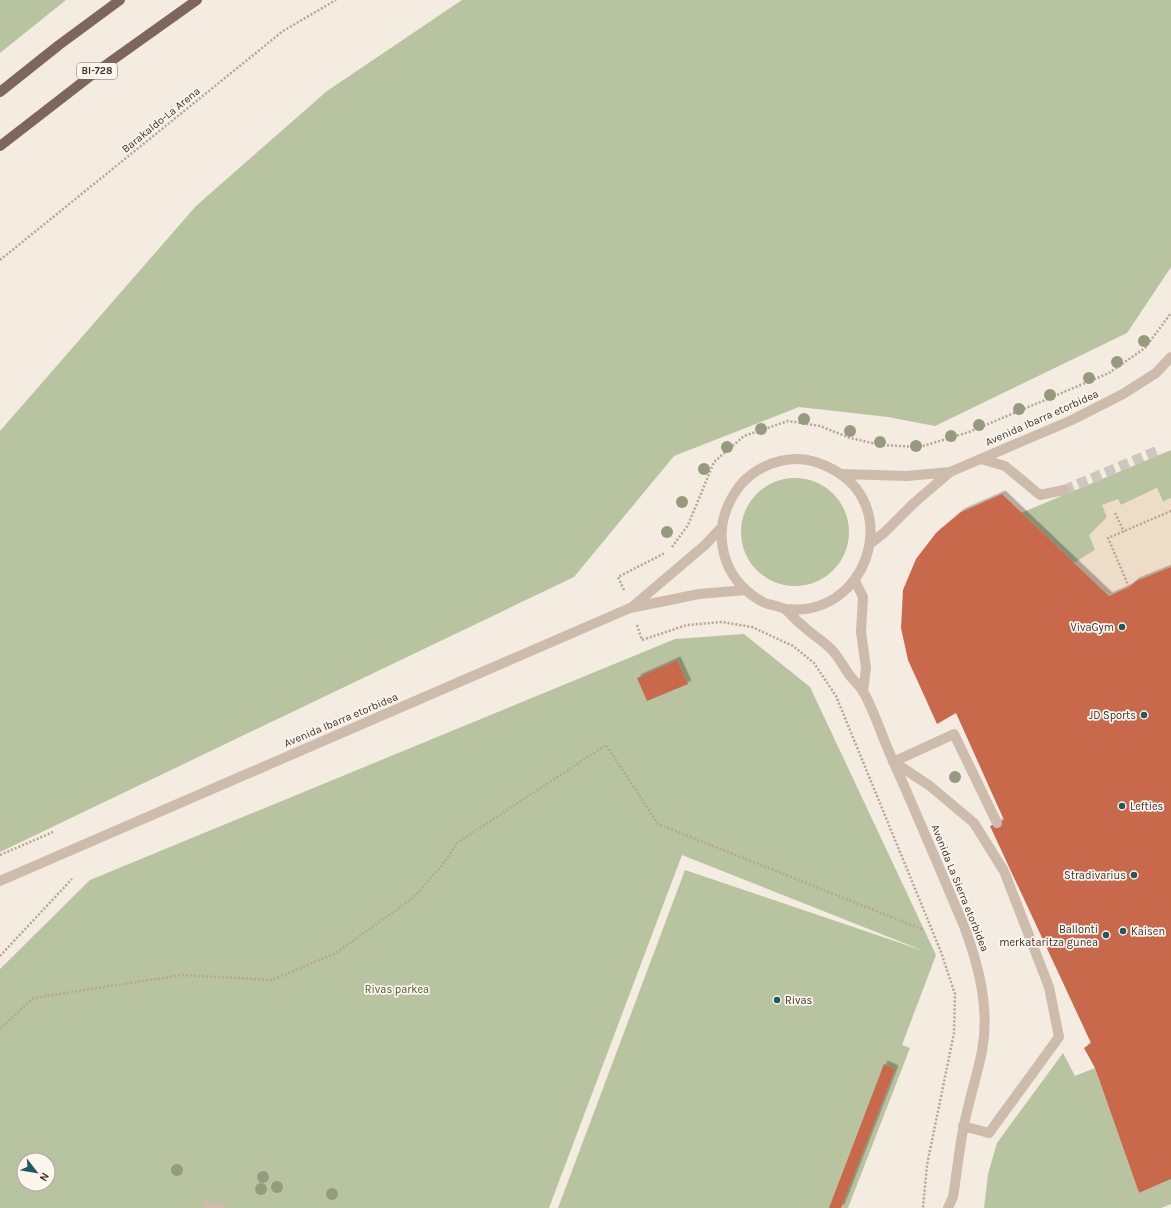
<svg xmlns="http://www.w3.org/2000/svg" width="1171" height="1208" font-family="Karla,sans-serif">
	<defs>
		<filter id="shadow"><feDropShadow dx="3.5" dy="-3.5" stdDeviation="0" flood-color="#0004"/></filter>
	</defs>
	<rect width="100%" height="100%" fill="#f4ebe1"/>
	<path fill="#b8c4a0" fill-rule="evenodd" d="M0 0H66L0 53Z
		M462 0H1171V267L1127 333 935 426 888 417 799 407 674 456 574 577 0 852V431L196 206 327 91Z
		M1171 450V498L1163 502 1157 488 1121 505H1103L1107 517 1095 550 1074 563 1021 513Z
		M741 532a54 54 0 1 1 108 0a54 54 0 1 1-108 0Z
		M744 634 810 687 936 955 902 1045 910 1048 848 1208H558L685 870 924 951 682 855 549 1208H0V969L90 880 675 639ZM24 1160H48V1184H24Z
		M1063 1053 1075 1076 1095 1068 1139 1193 1171 1179V1204L1161 1208H984L988 1174 997 1143Z"/>
	<path fill="#ecdcc8" d="M1157 488 1163 502 1171 498V567L1136 581 1129 587 1109 596 1074 563 1095 550 1089 535 1107 517 1102 505 1118 499 1121 505Z"/>
	<path fill="#c8694b" filter="url(#shadow)" d="M1002 494 1109 596 1129 587 1136 581 1171 567V1179L1139 1193 1095 1068 1084 1048 1091 1043 990 826 1004 820 956 713 937 724 908 660 901 628 903 590 916 559 936 533 961 512Z
		M677 660 688 684 647 701 637 678Z
		M884 1064 895 1069 841 1208H829Z"/>
	<g fill="none" stroke-linecap="round" stroke-linejoin="round">
		<path stroke="#cfc6bd" stroke-width="10" stroke-dasharray="10 5" stroke-linecap="butt" d="M1064 490 1159 450"/>
		<path stroke="#b9a596" stroke-width="2.5" stroke-dasharray="2 2" stroke-linecap="butt" d="M0 260 283 31 336 0
			M1115 513 1124 532
			M672 547 688 525 714 462 744 436 788 421 820 426 850 438 881 445 920 447 969 432 1109 373 1145 348 1171 313
			M1129 587 1108 538 1171 511
			M624 590 618 577 665 553
			M637 625 642 640 687 625 722 622 752 627 793 646 814 663 836 696 941 952 955 994 954 1033 927 1165 923 1208
			M0 855 53 832
			M0 956 72 879
			M0 1029 33 998 182 975 272 980 336 953 413 898 443 864 457 843 606 745 658 824 924 930"/>
		<path stroke="#cdbbac" stroke-width="10" d="M981 459 1005 466 1040 495 1064 490
			M842 474 907 476 950 472 1072 420 1123 394 1156 373 1171 357
			M871 543 885 532 914 503 950 472
			M855 581 863 597 861 632 866 668 863 692
			M632 607 705 545 721 528
			M785 609C791 609 799 610 806 609 874 598 896 504 834 470 823 464 810 459 798 459 772 459 747 472 734 494 710 533 722 580 763 602 770 606 780 605 786 610 792 615 796 621 802 625 811 634 822 640 831 649 839 657 844 668 851 677 855 682 861 687 864 693 876 715 883 740 894 763 918 817 941 872 964 926 979 966 990 1009 982 1051 977 1076 969 1100 964 1125 959 1149 957 1173 953 1197L948 1208
			M893 762 954 734 997 823
			M894 762 930 786 974 823 1004 871 1049 987 1059 1037 989 1133 963 1126
			M0 881 630 608 699 594 746 590
			M208 1206 222 1208"/>
		<path stroke="#7d675c" stroke-width="10" d="M0 92 59 45 120 0
			M0 146 93 74 197 0"/>
	</g>
	<g fill="#969b7f">
		<circle cx="1144" cy="341" r="6"/>
		<circle cx="1117" cy="362" r="6"/>
		<circle cx="1089" cy="378" r="6"/>
		<circle cx="1050" cy="395" r="6"/>
		<circle cx="1019" cy="409" r="6"/>
		<circle cx="804" cy="419" r="6"/>
		<circle cx="979" cy="425" r="6"/>
		<circle cx="761" cy="429" r="6"/>
		<circle cx="850" cy="431" r="6"/>
		<circle cx="951" cy="436" r="6"/>
		<circle cx="880" cy="442" r="6"/>
		<circle cx="916" cy="446" r="6"/>
		<circle cx="727" cy="447" r="6"/>
		<circle cx="704" cy="469" r="6"/>
		<circle cx="682" cy="502" r="6"/>
		<circle cx="667" cy="532" r="6"/>
		<circle cx="955" cy="777" r="6"/>
		<circle cx="177" cy="1170" r="6"/>
		<circle cx="263" cy="1177" r="6"/>
		<circle cx="277" cy="1187" r="6"/>
		<circle cx="261" cy="1189" r="6"/>
		<circle cx="332" cy="1194" r="6"/>
	</g>
	<g fill="#1f5a5e" stroke="#fbf5ee" stroke-width="1.5">
		<circle cx="1122" cy="627" r="4"/>
		<circle cx="1144" cy="715" r="4"/>
		<circle cx="1122" cy="806" r="4"/>
		<circle cx="1134" cy="875" r="4"/>
		<circle cx="1123" cy="931" r="4"/>
		<circle cx="1106" cy="935" r="4"/>
		<circle cx="777" cy="1000" r="4"/>
	</g>
	<g text-anchor="middle" dominant-baseline="central" stroke-width="3.5" stroke-linejoin="round" paint-order="stroke">
		<rect fill="#fbf5ee" stroke="#756b66" stroke-width="1" x="77" y="63" width="40" height="16" rx="3"/>
		<g font-size="10" font-weight="bold" fill="#3b302b">
			<text x="97" y="71">BI-728</text>
		</g>
		<g font-size="11" fill="#3b302b" stroke="#fbf5ee">
			<text transform="translate(161 120) rotate(-39)">Barakaldo-La Arena</text>
			<text transform="translate(1042 418) rotate(-24)">Avenida Ibarra etorbidea</text>
			<text transform="translate(341 720) rotate(-23)">Avenida Ibarra etorbidea</text>
			<text transform="translate(960 888) rotate(68)">Avenida La Sierra etorbidea</text>
		</g>
		<g font-size="11" fill="#3b302b" stroke="#fbf5ee" text-anchor="end">
			<text x="1114" y="627">VivaGym</text>
			<text x="1136" y="715">JD Sports</text>
			<text x="1130" y="806" text-anchor="start">Lefties</text>
			<text x="1126" y="875">Stradivarius</text>
			<text x="1098" y="929">Ballonti<tspan x="1098" dy="13">merkataritza gunea</tspan></text>
			<text x="1131" y="931" text-anchor="start">Kaisen</text>
			<text x="785" y="1000" text-anchor="start">Rivas</text>
		</g>
		<g font-size="11" fill="#4a5a2e" stroke="#fbf5ee">
			<text x="397" y="989">Rivas parkea</text>
		</g>
	</g>
	<g transform="translate(36 1172) rotate(121)"><circle r="19" fill="#fbf5ee" stroke="#aea6a0"/>
	<path d="M0-3L7 15L0 10L-7 15Z" fill="#1f5a5e"/>
	<text y="-6" font-size="11" font-weight="bold" text-anchor="middle" fill="#3b302b">N</text>
	</g>
</svg>
